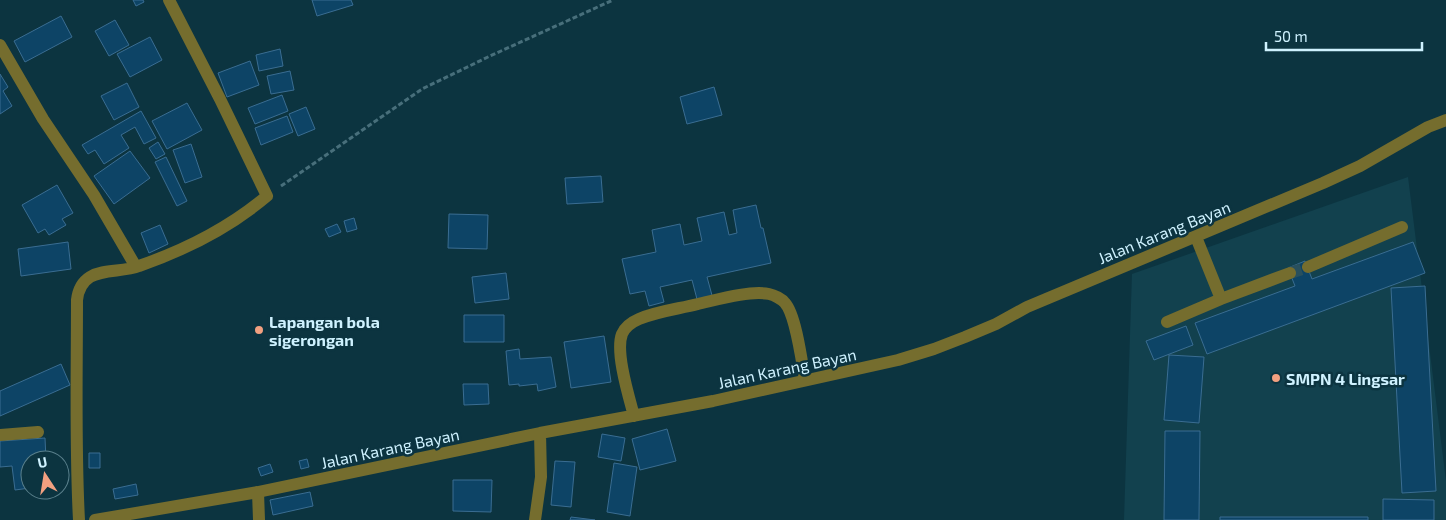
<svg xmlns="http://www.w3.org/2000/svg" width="1446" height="520" font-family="'Exo 2',sans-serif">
	<rect width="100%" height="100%" fill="#0c3440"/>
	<path fill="#12414e" d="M1408 177 1446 481V520H1124L1132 274Z"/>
	<path fill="#0d4466" stroke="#3a6d92" d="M133 0H143L144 2 136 6Z
		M312 0H351L353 5 317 16Z
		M61 16 72 37 25 62 14 41Z
		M115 20 129 45 109 56 95 31Z
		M150 37 162 60 130 77 117 54Z
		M280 49 283 66 259 71 256 55Z
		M250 61 259 85 227 97 218 73Z
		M290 71 294 90 271 94 267 76Z
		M0 74 8 87 3 91 12 106 0 114Z
		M127 83 139 107 114 120 101 96Z
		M714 87 722 115 687 124 680 97Z
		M282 95 288 111 255 124 248 108Z
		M187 103 202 130 167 149 152 121Z
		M306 107 315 129 298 136 289 114Z
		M141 111 156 138 144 144 135 127 121 135 129 148 104 164 95 150 88 154 82 145Z
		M287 116 293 132 261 145 255 128Z
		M158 142 165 154 156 159 149 148Z
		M191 144 202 177 185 183 173 150Z
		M130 151 150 178 114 204 94 176Z
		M166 157 187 201 177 206 155 162Z
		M601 176 603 202 567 204 565 178Z
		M57 185 73 213 62 219 66 225 49 235 45 229 38 233 22 205Z
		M756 205 761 228H763L771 263 707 277 713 299 698 303 692 280 660 287 664 302 649 306 645 291 630 294 622 259 656 252 652 230 680 224 684 245 702 241 697 218 724 212 729 235 737 233 733 210Z
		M449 214 488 215 487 249 448 248Z
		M354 218 357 229 347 232 344 221Z
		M337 224 341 232 329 237 325 229Z
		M160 225 168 244 149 253 141 233Z
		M68 242 71 269 21 276 18 249Z
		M1413 242 1425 273 1207 354 1195 323 1295 286 1288 268 1305 261 1312 279Z
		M506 273 509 299 475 303 472 277Z
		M1425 286 1436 491 1402 493 1391 288Z
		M464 315H504V342H464Z
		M1186 326 1193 345 1154 360 1146 341Z
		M604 336 611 382 571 388 564 342Z
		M519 349 520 359 551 357 556 387 538 391 537 384 519 386V384L509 385 506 351Z
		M1169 355 1204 357 1199 423 1164 420Z
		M61 364 70 385 0 416V391Z
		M463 384H488L489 404 464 405Z
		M667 429 676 461 640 470 632 439Z
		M1165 431H1200L1199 520H1164Z
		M602 434 625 438 621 461 598 457Z
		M45 438 46 460H30V488L15 490 12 466 0 467V441Z
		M89 453H100V468H89Z
		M307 459 309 467 301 469 299 461Z
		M555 461 575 462 571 507 551 505Z
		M614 463 637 467 630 516 607 512Z
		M270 464 273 472 261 476 258 468Z
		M453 480H492L491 512 453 511Z
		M136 484 138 495 115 499 113 489Z
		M310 492 313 506 273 515 270 500Z
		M1383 499 1434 500V520H1383Z
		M571 517 595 520H570Z
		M1220 517H1368V520H1220Z"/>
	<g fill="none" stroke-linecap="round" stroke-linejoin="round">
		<path stroke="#29505d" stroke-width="12" stroke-dasharray="12 6" stroke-linecap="butt" d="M1290 273 1308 267"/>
		<path stroke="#486f7b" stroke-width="3" stroke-dasharray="5 2.5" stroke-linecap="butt" d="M281 186 422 89 490 56 613 0"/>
		<path stroke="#756d2e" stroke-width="12" d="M0 45 43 119 94 195 136 267
			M1196 237 1221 299
			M1308 267 1402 227
			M1167 322 1221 299 1290 273
			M634 416C629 397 615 352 622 334 625 327 632 322 639 319 658 311 678 309 698 304 716 300 750 290 769 294 774 295 782 299 785 303 796 315 802 363 805 380
			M0 435 38 432
			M258 492 259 520
			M79 520C75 447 77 374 77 300 78 291 82 282 90 277 103 269 124 272 139 266 185 250 229 228 267 196L220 99 169 0
			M95 520 258 492 540 433 713 401 898 360 934 349 965 337 996 324 1027 307 1323 183 1360 166 1428 127 1446 120
			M535 520 541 477 540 433"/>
	</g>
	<g fill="#f2a080" stroke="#0c3440" stroke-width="2">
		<circle cx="259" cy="330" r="5"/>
		<circle cx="1276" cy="378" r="5"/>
	</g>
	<g text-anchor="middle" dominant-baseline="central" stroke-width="5" stroke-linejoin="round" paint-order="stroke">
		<g font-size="16" fill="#cff2ff" stroke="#0c3440">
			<text transform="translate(1164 232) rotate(-22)">Jalan Karang Bayan</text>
			<text transform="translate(787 368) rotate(-12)">Jalan Karang Bayan</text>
			<text transform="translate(390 448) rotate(-12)">Jalan Karang Bayan</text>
		</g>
		<g font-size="16" font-weight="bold" fill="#cff2ff" stroke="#0c3440" text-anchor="start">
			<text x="269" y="321">Lapangan bola<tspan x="269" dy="18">sigerongan</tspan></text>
			<text x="1286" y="378">SMPN 4 Lingsar</text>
		</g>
	</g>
	<g transform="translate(45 475) rotate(348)"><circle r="24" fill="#0c3440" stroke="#5a808c"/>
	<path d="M0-4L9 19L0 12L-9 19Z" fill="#f2a080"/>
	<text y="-8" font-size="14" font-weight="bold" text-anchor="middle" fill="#cff2ff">U</text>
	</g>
	<path d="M1266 42v8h156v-8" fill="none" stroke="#cff2ff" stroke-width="2.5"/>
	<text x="1274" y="42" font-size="15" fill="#cff2ff" stroke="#0c3440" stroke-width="4" paint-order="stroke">50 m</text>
</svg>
